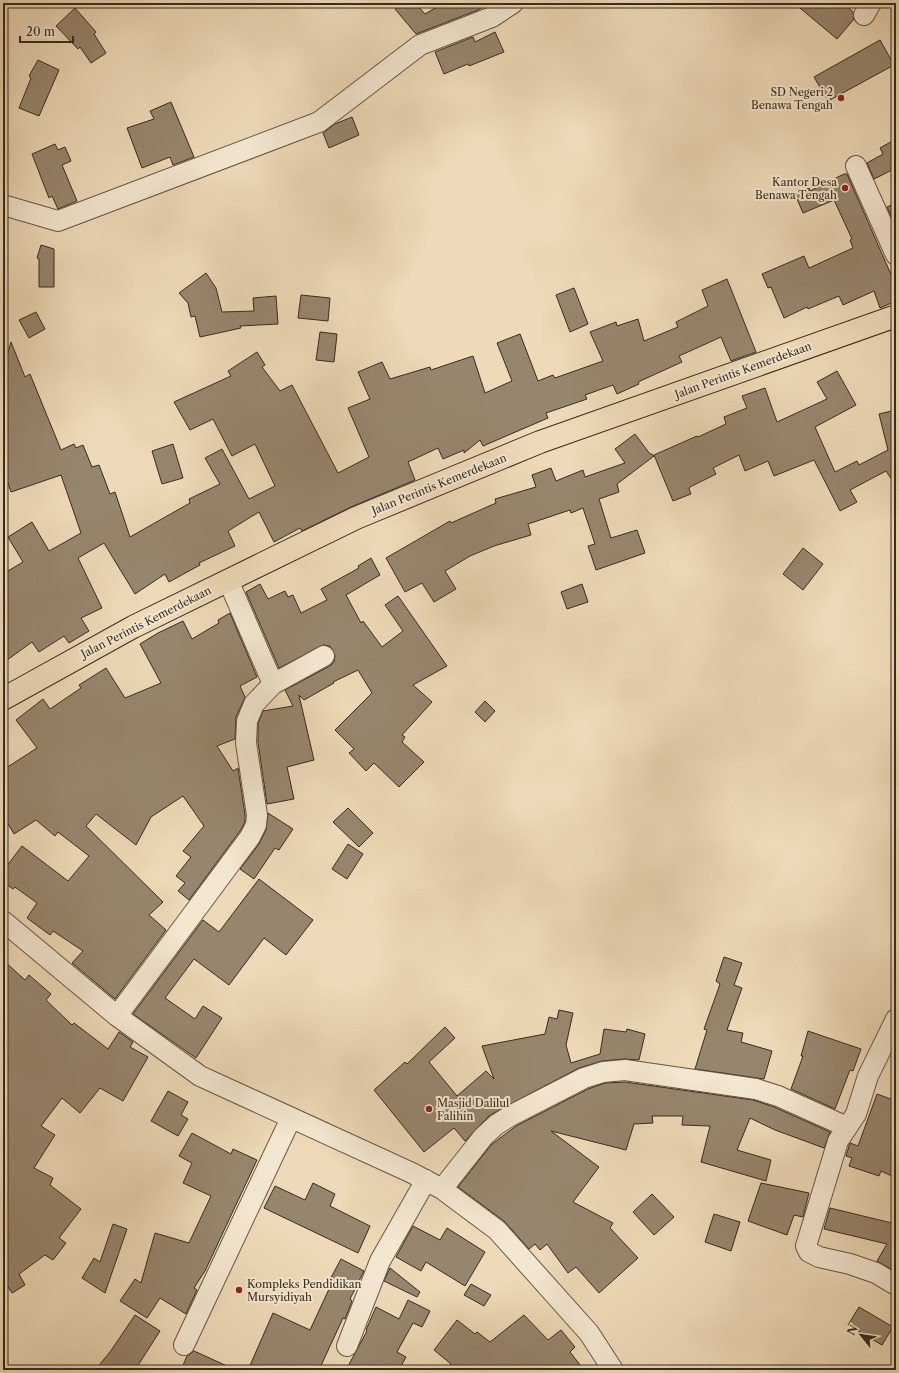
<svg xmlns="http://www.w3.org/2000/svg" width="899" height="1373" font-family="'Libre Caslon Text',serif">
	<rect width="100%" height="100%" fill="#eedab8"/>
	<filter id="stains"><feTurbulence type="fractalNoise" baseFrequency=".005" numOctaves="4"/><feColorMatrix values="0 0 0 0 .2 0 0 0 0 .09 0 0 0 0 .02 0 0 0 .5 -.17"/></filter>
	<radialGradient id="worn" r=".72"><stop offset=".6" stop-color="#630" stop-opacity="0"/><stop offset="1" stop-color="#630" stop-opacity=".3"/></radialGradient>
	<path fill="#97866e" stroke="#382b1e" d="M402 3H415L425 14 444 3H489L478 10 416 34 395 9Z
		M794 3H843L853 12 854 19 837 39Z
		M75 8 96 32 94 34 106 53 91 63 80 47 78 49 56 26Z
		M495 32 504 52 469 66 468 64 444 74 435 52 473 37 475 42Z
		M880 40 894 65 828 101 814 77Z
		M38 60 59 70 39 116 19 108 31 78 29 76Z
		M171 102 194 157 173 165 170 157 142 168 127 128 154 119 150 111Z
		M352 117 359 135 329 148 323 133 335 124Z
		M896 139V177L892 170 874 179 867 163 883 154 880 148Z
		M55 144 58 150 65 147 71 161 62 165 77 201 58 209 52 196 49 198 32 154Z
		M844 174H847L896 286V301L880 308 874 291 843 305 839 296 808 309 807 307 784 318 771 287 768 288 762 274 804 256 809 268 853 248 850 240 852 239 834 200 803 213 795 194 809 188 810 191Z
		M896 203V227L887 207Z
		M41 245 54 249V287H39V259L37 258Z
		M206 273 216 288 222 312 254 311 253 298 276 296 278 324 240 326 241 328 200 337 195 316 191 317 188 303 179 293Z
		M727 279 756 352 731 361 721 337 679 356 682 362 638 382 639 384 617 394 613 385 585 395 587 399 546 413 548 418 483 446 480 440 464 453V450L443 459 438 448 408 462 415 480 351 507 302 531 300 528 274 542 259 512 228 531 235 546 199 563 200 565 169 582 165 574 135 594 104 543 78 558 102 608 81 618 89 631 69 643 64 636 39 652 32 642 3 663V574L23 562 8 537 32 522 49 551 81 533 61 475 11 492 3 468V354L7 355 11 342 25 377 30 374 61 450 74 444 76 448 83 445 92 467 99 465 110 494 115 492 130 537 190 503 189 499 220 484 205 458 222 449 249 499 275 486 255 444 232 456 213 419 190 430 174 402 231 376 228 371 257 352 265 365 262 367 280 391 292 385 338 473 369 457 348 408 370 399 358 372 382 362 390 379 430 367 431 370 473 356 485 393 512 381 497 343 520 334 538 381 553 375 555 378 603 361 590 332 616 322 617 326 638 319 644 341 678 327 676 322 708 306 702 290Z
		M574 288 588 324 570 332 556 295Z
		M301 295 330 298 328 321 298 318Z
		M36 312 45 329 29 338 19 320Z
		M320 332 337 334 334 362 316 360Z
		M837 371 856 405 815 427 835 472 857 461 859 465 888 450 879 414 896 410V486L886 471 850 490 857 502 840 511 814 460 774 476 768 461 745 471 739 455 713 468 716 474 690 487 689 489 691 494 673 501 654 455 697 436 698 437 726 424 724 417 747 408 742 396 765 388 777 422 827 399 817 382Z
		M635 434 650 454H652L654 456 617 484 619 492 599 499 611 538 637 530 645 553 596 570 588 546 595 544 583 508 571 513 570 510 528 524 531 535 494 546 470 556 445 571 456 589 434 602 422 583 405 592 386 558 450 521 451 523 496 503 495 499 536 487 532 475 551 468 556 481 583 470 585 477 625 463 615 449Z
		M173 444 183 478 162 484 152 451Z
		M803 548 823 564 803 590 783 574Z
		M371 558 380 575 346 595 361 623 363 621 382 647 403 631 385 605 398 596 447 666 413 685 432 702 402 735 405 737 402 742 424 762 399 787 374 763 366 771 349 753 354 749 335 730 372 693 358 670 333 682 334 683 304 700 299 695 314 760 287 767 294 799 267 804 258 742V724L263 711 293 706 285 690 330 666 334 662 335 656 330 646 324 645 279 668 246 592 260 584 268 599 285 591 288 597 293 595 301 613 327 600 321 589 359 568 358 566Z
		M582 584 588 602 567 609 561 592Z
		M230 613 257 677 240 686 245 697 236 717 235 739 217 746 233 771 238 768 245 815V822L240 831 189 900 178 891 185 883 176 876 191 857 183 851 204 826 183 796 151 817 136 845 96 814 86 826 163 902 149 915 166 930 115 999 72 963 83 951 53 931 50 935 27 918 37 903 15 887 13 889 3 882V871L22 846 68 881 89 856 58 832 55 836 36 820 14 834 3 815V770L37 748 16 720 43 699 50 709 81 688 79 685 106 668 125 698 161 683 140 644 158 633 183 621 192 639 219 623 218 620Z
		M485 701 495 711 485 722 475 712Z
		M348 808 373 833 359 847 333 822Z
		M268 813 293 829 279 850 275 848 254 879 240 869 259 844 266 830Z
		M348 844 363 854 347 879 332 869Z
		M259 879 313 920 286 955 264 938 229 985 194 959 165 998 195 1019 203 1006 222 1018 196 1058 133 1014 203 920 219 932Z
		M724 957 742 963 734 985 742 988 727 1030 743 1033 741 1042 772 1051 764 1079 695 1069 707 1030 704 1029 720 984 716 981Z
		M3 960 25 980 29 975 51 994 46 1000 72 1025 74 1023 108 1049 119 1032 133 1042 130 1047 148 1057 123 1101 100 1088 80 1113 62 1098 41 1126 55 1135 34 1168 53 1178 50 1185 81 1209 59 1238 66 1243 53 1260 45 1255 19 1274 25 1285 12 1293 3 1279Z
		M559 1010 573 1013 566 1045 571 1063 600 1054 604 1029 626 1032 627 1029 645 1034 639 1060 624 1059 602 1061 579 1068 490 1115 465 1141 454 1128 424 1152 374 1090 405 1062 407 1064 445 1027 455 1038 429 1062 457 1096 486 1071 494 1079 482 1046 545 1034 549 1017 557 1019Z
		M808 1031 861 1049 853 1071 850 1070 835 1109 791 1089 803 1056H801Z
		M625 1082 753 1100 774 1107 830 1132 824 1148 775 1130 750 1118 737 1150 771 1160 766 1181 701 1162 710 1126 682 1125 683 1116H652L653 1123 634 1124 626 1150 551 1131 599 1167 573 1202 613 1223 610 1228 638 1258 599 1293 576 1267 568 1273 547 1244 540 1250 535 1244 529 1249 504 1221 458 1187 491 1145 516 1126 588 1089 605 1083Z
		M168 1091 188 1102 181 1115 188 1119 178 1136 151 1121Z
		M877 1094 896 1101V1178L881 1171 879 1176 849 1166 852 1158 846 1156 850 1143 858 1146Z
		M192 1133 231 1154 233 1149 257 1160 205 1271 194 1288 197 1290 186 1314 160 1298 147 1318 120 1301 135 1279 141 1283 155 1233 189 1243 211 1196 183 1183 192 1163 179 1156Z
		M313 1183 335 1194 330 1206 370 1226 358 1253 264 1208 275 1186 305 1200Z
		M761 1183 809 1193 803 1217 794 1215 787 1235 748 1221Z
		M652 1194 674 1217 654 1235 633 1212Z
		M830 1208 896 1224V1272L877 1261 887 1244 824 1229Z
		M714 1214 740 1222 731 1251 705 1242Z
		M113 1224 127 1229 105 1293 82 1278 94 1258 100 1262Z
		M413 1226 440 1240 447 1228 485 1252 465 1286 426 1262 421 1271 396 1257Z
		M341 1259 364 1271 350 1299 352 1301 345 1319 343 1318 319 1370H248L273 1313 310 1330 330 1287 327 1285Z
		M390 1268 420 1292 417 1297 384 1281Z
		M471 1284 491 1295 484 1306 464 1295Z
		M408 1300 430 1311 422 1327 413 1323 397 1352 406 1357 399 1370H346L367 1331 366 1330 376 1307 399 1319Z
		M859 1307 893 1327 882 1345 848 1325Z
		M135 1315 160 1331 135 1370H95L110 1352Z
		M524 1315 548 1340 561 1330 575 1347 570 1352 584 1370H446L451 1364 434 1350 457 1320 475 1334 477 1332 490 1342Z
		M194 1351 236 1370H181L187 1356Z"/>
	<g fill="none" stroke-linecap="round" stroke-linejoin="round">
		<defs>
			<path id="minor" d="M864 15 871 3
				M856 166 896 255
				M3 205 58 221 319 122 420 45 492 17 513 3
				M228 580 273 684
				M3 921 117 1016 200 1076 412 1173 442 1189 497 1230 589 1333 613 1370
				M117 1016 250 837 256 825 257 815 246 743 247 721 254 704 273 684 324 656
				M896 1019 868 1076 856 1114 838 1141 806 1246 809 1252 819 1257 850 1264 876 1273 896 1285
				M442 1189 483 1137 496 1125 510 1116 584 1078 603 1072 625 1070 756 1089 778 1096 847 1127
				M184 1345 291 1118
				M347 1346 380 1261 426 1180"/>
			<path id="major" d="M3 699 133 627 356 518 540 442 896 316"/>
		</defs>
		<use href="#minor" stroke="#665744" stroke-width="22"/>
		<use href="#major" stroke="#382b1e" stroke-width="24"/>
		<use href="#minor" stroke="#f4e7d1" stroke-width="20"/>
		<use href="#major" stroke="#eedab8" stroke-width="22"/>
	</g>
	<g fill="#8f2418" stroke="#f4e7d1" stroke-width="1.5">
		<circle cx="841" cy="98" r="4"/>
		<circle cx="845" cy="188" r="4"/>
		<circle cx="429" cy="1109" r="4"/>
		<circle cx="239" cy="1290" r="4"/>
	</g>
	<g text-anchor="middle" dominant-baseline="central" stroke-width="4" stroke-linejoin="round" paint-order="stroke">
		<g font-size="11" fill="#382b1e" stroke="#f4e7d1" text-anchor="end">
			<text x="833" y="92">SD Negeri 2<tspan x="833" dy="13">Benawa Tengah</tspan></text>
			<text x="837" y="182">Kantor Desa<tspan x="837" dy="13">Benawa Tengah</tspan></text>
			<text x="437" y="1103" text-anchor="start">Masjid Dalilul<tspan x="437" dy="13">Falihin</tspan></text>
			<text x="247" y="1284" text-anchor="start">Kompleks Pendidikan<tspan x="247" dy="13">Mursyidiyah</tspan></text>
		</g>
		<g font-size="11" fill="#382b1e" stroke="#f4e7d1">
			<text transform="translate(743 370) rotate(-20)">Jalan Perintis Kemerdekaan</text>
			<text transform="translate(439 484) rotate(-22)">Jalan Perintis Kemerdekaan</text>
			<text transform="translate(146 622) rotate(-27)">Jalan Perintis Kemerdekaan</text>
		</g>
	</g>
	<rect width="899" height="1373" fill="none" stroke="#eedab8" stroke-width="16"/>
	<rect x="4" y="4" width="891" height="1365" fill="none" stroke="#382b1e" stroke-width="2"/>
	<rect x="8" y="8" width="883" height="1357" fill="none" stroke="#382b1e"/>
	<g transform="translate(861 1335) rotate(300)" stroke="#f4e7d1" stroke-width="3" paint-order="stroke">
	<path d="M0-3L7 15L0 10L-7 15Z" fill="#382b1e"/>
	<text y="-6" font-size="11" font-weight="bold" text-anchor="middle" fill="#382b1e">N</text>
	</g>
	<path d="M20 36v6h53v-6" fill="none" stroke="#382b1e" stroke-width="2"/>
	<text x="26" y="36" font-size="12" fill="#382b1e" stroke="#f4e7d1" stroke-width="3" paint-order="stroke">20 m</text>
	<rect width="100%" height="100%" filter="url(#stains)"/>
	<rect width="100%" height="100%" fill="url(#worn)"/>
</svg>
